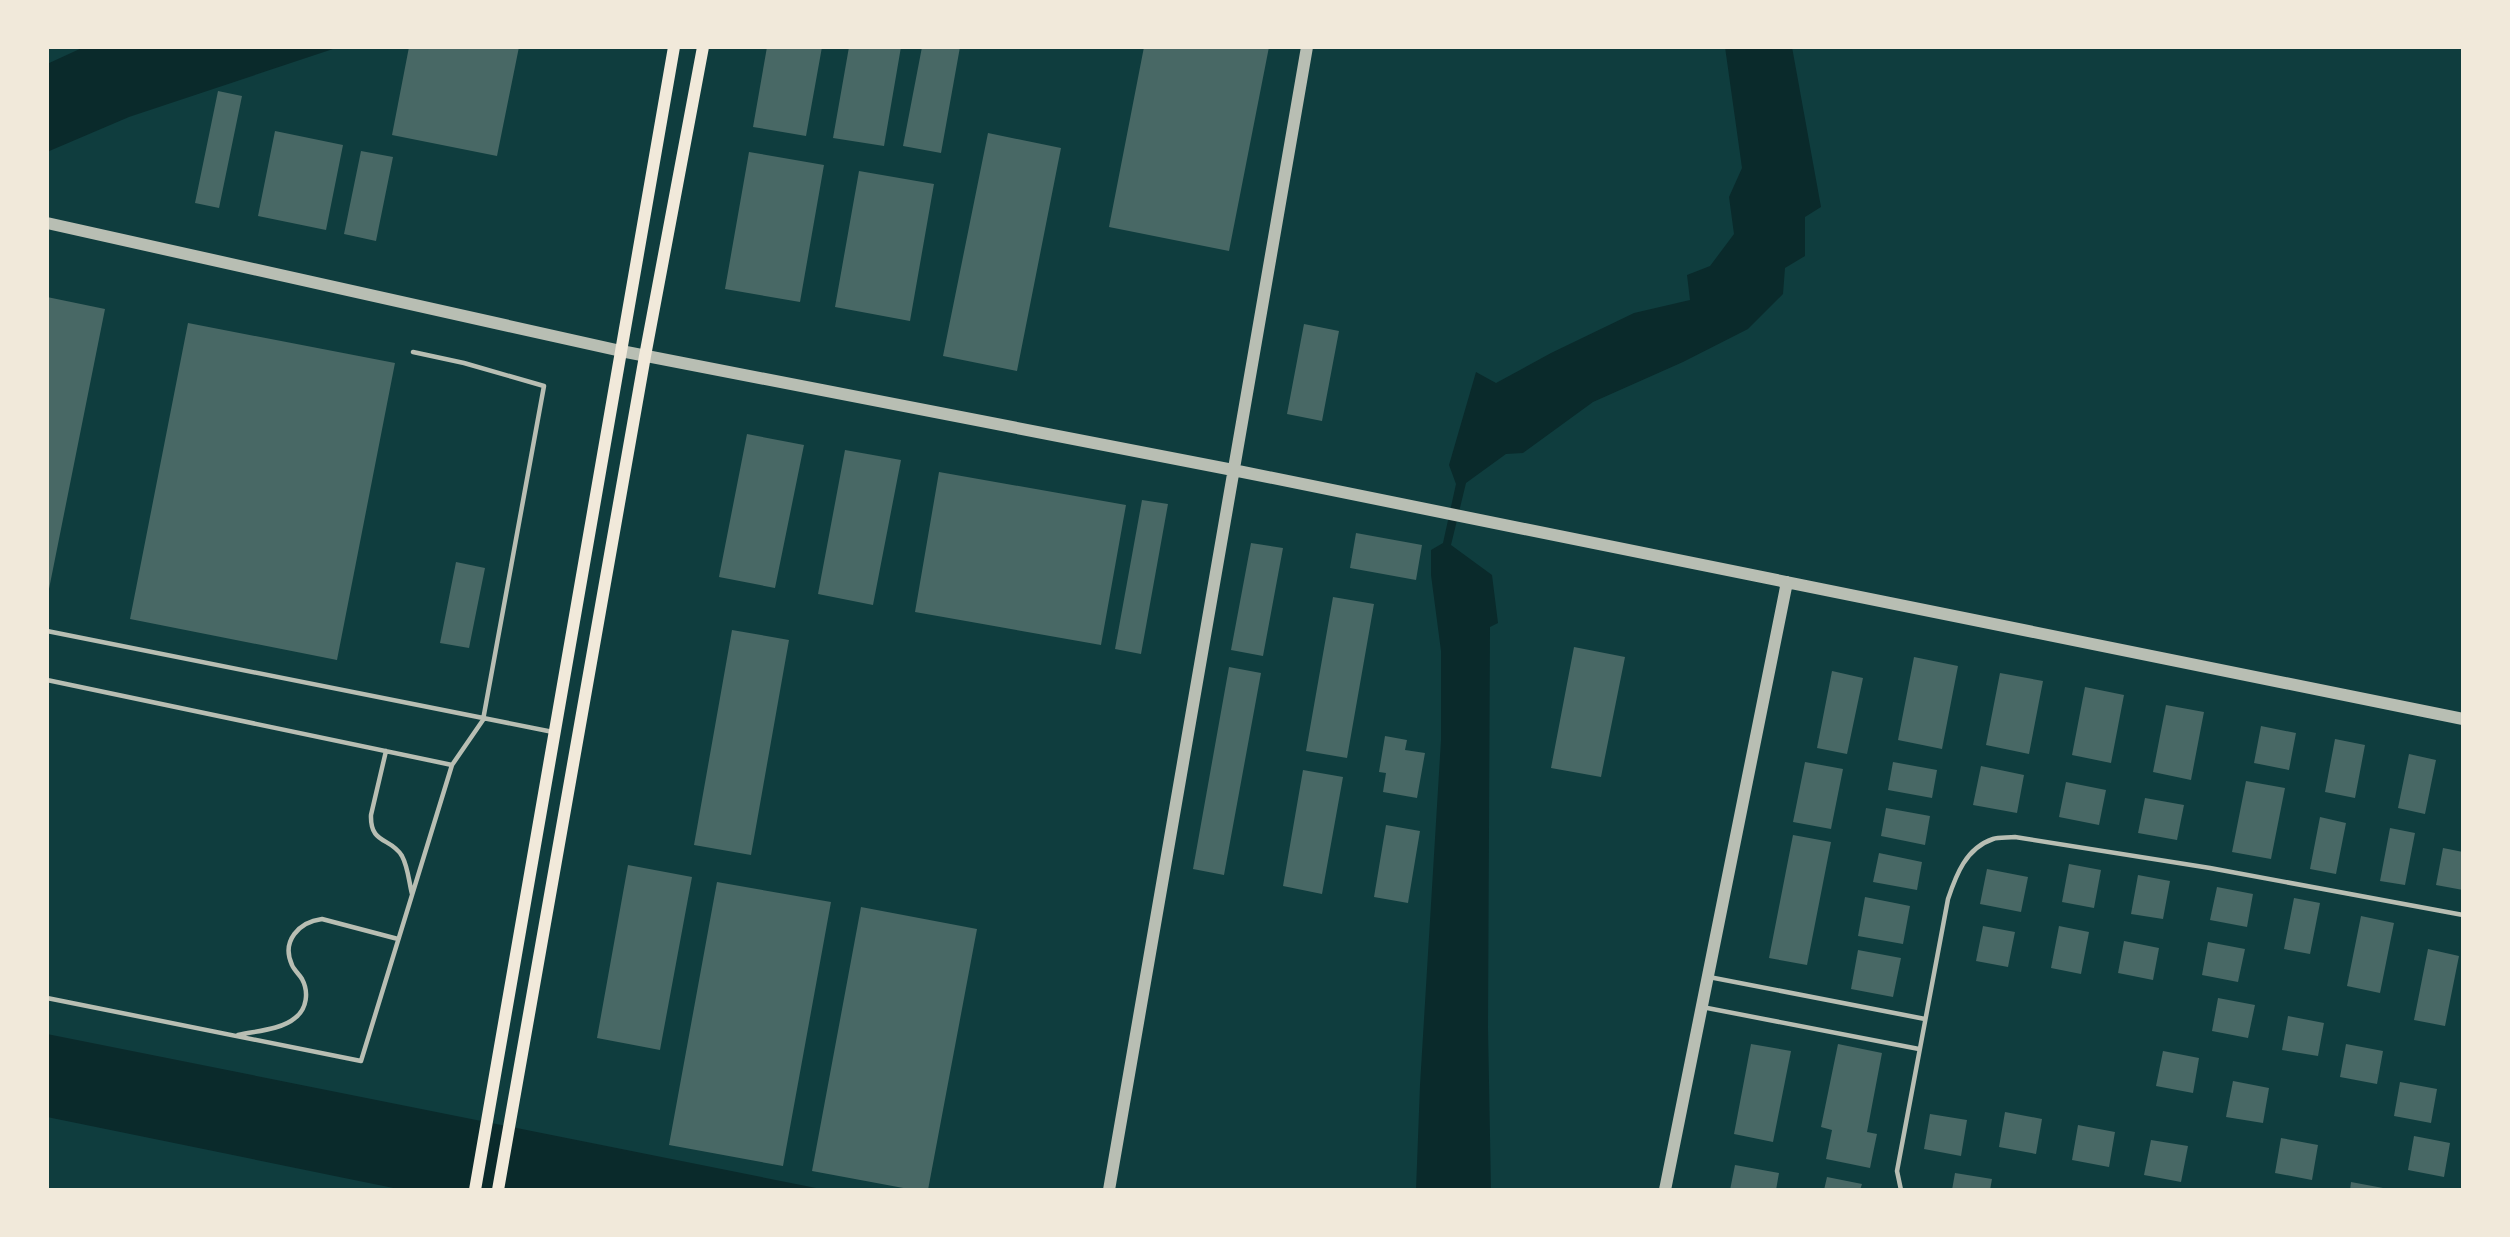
<svg xmlns="http://www.w3.org/2000/svg" width="2510" height="1237" font-family="'PT Serif',serif">
	<rect width="100%" height="100%" fill="#0f3d3e"/>
	<path fill="#0a2a2b" d="M84 47H339L129 117 47 152V64Z
		M1725 47H1792L1821 207 1805 217V256L1785 268 1783 294 1748 329 1683 362 1593 402 1523 453 1506 454 1466 483 1451 545 1492 575 1498 623 1490 627 1488 1028 1491 1190H1416L1420 1085 1441 740V651L1431 575V550L1443 543 1456 484 1449 465 1476 372 1496 383 1551 353 1634 313 1690 300 1687 275 1710 266 1734 234 1729 197 1742 168Z
		M47 1034 826 1190H403L47 1117Z"/>
	<path fill="#486865" d="M409 47H519L497 156 392 135Z
		M767 47H822L806 136 753 127Z
		M849 47H901L884 146 833 138Z
		M922 47H960L941 153 903 146Z
		M1144 47H1269L1229 251 1109 227Z
		M218 91 242 96 219 208 195 203Z
		M275 131 343 145 326 230 258 216Z
		M988 133 1061 148 1017 371 943 356Z
		M361 151 393 157 376 241 344 234Z
		M749 152 824 165 800 302 725 289Z
		M859 171 934 184 910 321 835 307Z
		M47 297 105 309 48 594 47 593Z
		M188 323 395 363 337 660 130 619Z
		M1304 324 1339 331 1322 421 1287 414Z
		M747 434 804 445 775 588 719 577Z
		M845 450 901 460 873 605 818 594Z
		M939 472 1126 505 1101 645 915 612Z
		M1142 500 1168 504 1141 654 1115 649Z
		M1356 533 1422 545 1416 580 1350 568Z
		M1251 543 1283 548 1263 656 1231 650Z
		M456 562 485 568 469 648 440 643Z
		M1333 597 1374 604 1347 758 1306 751Z
		M732 630 789 640 751 855 694 845Z
		M1574 647 1625 657 1601 777 1551 768Z
		M1914 657 1958 666 1942 749 1898 740Z
		M1229 667 1261 673 1224 875 1193 869Z
		M1832 671 1863 678 1847 754 1817 748Z
		M2000 673 2043 681 2029 754 1986 745Z
		M2085 687 2124 695 2111 763 2072 755Z
		M2166 705 2204 712 2191 780 2153 772Z
		M2261 726 2296 733 2289 770 2254 763Z
		M1385 736 1407 740 1405 750 1425 753 1417 798 1383 792 1386 773 1379 772Z
		M2335 739 2365 745 2355 798 2325 792Z
		M2409 754 2436 760 2425 814 2398 808Z
		M1805 762 1843 769 1831 829 1793 822Z
		M1893 762 1937 770 1932 798 1888 790Z
		M1981 766 2024 775 2017 813 1973 805Z
		M1303 770 1343 777 1322 894 1283 886Z
		M2246 781 2285 788 2271 859 2232 852Z
		M2066 782 2106 790 2099 825 2059 817Z
		M2145 798 2184 805 2177 840 2138 833Z
		M1886 808 1930 816 1925 845 1881 836Z
		M2320 817 2346 823 2336 874 2310 869Z
		M1386 825 1420 831 1408 903 1374 897Z
		M2390 828 2415 833 2405 885 2380 881Z
		M1793 835 1831 842 1807 965 1769 958Z
		M2443 848 2463 852V890L2436 885Z
		M1879 853 1922 862 1917 890 1873 882Z
		M2069 864 2101 870 2094 908 2062 902Z
		M628 865 692 877 660 1050 597 1038Z
		M1987 869 2028 877 2021 912 1980 904Z
		M2138 875 2170 881 2163 919 2131 914Z
		M717 882 831 902 783 1166 669 1145Z
		M2217 887 2253 894 2247 927 2210 920Z
		M1865 897 1910 906 1903 944 1858 936Z
		M2294 898 2320 903 2310 954 2284 949Z
		M861 907 977 929 928 1190H914L812 1171Z
		M2361 916 2394 923 2380 993 2347 986Z
		M1983 926 2015 932 2008 967 1976 961Z
		M2059 926 2089 932 2081 974 2051 968Z
		M2124 941 2159 948 2153 980 2118 973Z
		M2208 942 2245 949 2238 982 2202 975Z
		M2428 949 2459 956 2445 1026 2414 1020Z
		M1858 950 1901 958 1893 997 1851 989Z
		M2218 998 2255 1005 2248 1038 2212 1031Z
		M2288 1016 2324 1023 2318 1056 2282 1050Z
		M1751 1044 1791 1051 1773 1142 1734 1134Z
		M1838 1044 1882 1053 1867 1132 1877 1134 1870 1168 1826 1159 1832 1130 1821 1127Z
		M2346 1044 2383 1051 2377 1084 2340 1077Z
		M2163 1051 2199 1058 2193 1093 2156 1086Z
		M2233 1081 2269 1088 2263 1123 2226 1117Z
		M2400 1082 2437 1089 2431 1123 2394 1116Z
		M2005 1112 2042 1119 2036 1154 1999 1147Z
		M1930 1114 1967 1120 1961 1156 1924 1149Z
		M2078 1125 2115 1132 2109 1167 2072 1160Z
		M2414 1136 2450 1143 2444 1177 2408 1170Z
		M2281 1138 2318 1145 2312 1180 2275 1173Z
		M2151 1140 2188 1146 2181 1182 2144 1175Z
		M1735 1165 1779 1173 1776 1190H1730Z
		M1955 1173 1992 1179 1990 1190H1952Z
		M1827 1177 1862 1184 1860 1190H1824Z
		M2351 1182 2383 1188V1190H2350Z"/>
	<g fill="none" stroke-linecap="round" stroke-linejoin="round">
		<path stroke="#b8beb3" stroke-width="4.5" d="M47 631 553 732
			M47 680 452 765
			M386 751 371 815C370 845 391 837 402 856 408 867 409 882 412 894
			M1709 977 1925 1019
			M47 998 361 1061 452 765 483 720 544 386 464 363 413 352
			M1702 1007 1919 1049
			M238 1035C255 1031 281 1030 295 1018 307 1009 309 992 302 979 299 974 294 970 292 965 281 941 299 922 322 919L398 939
			M1901 1190 1897 1171 1948 899C1956 875 1966 848 1993 839 1999 837 2008 838 2015 837L2210 868 2463 915"/>
		<path stroke="#b8beb3" stroke-width="12" d="M47 223 621 351 1233 470 2463 719
			M1109 1190 1307 47
			M1665 1190 1787 582"/>
		<path stroke="#f1e9da" stroke-width="12" d="M475 1190 674 47
			M498 1190 645 356 703 47"/>
	</g>
	<rect width="2510" height="1237" fill="none" stroke="#f1e9da" stroke-width="98"/>
</svg>
